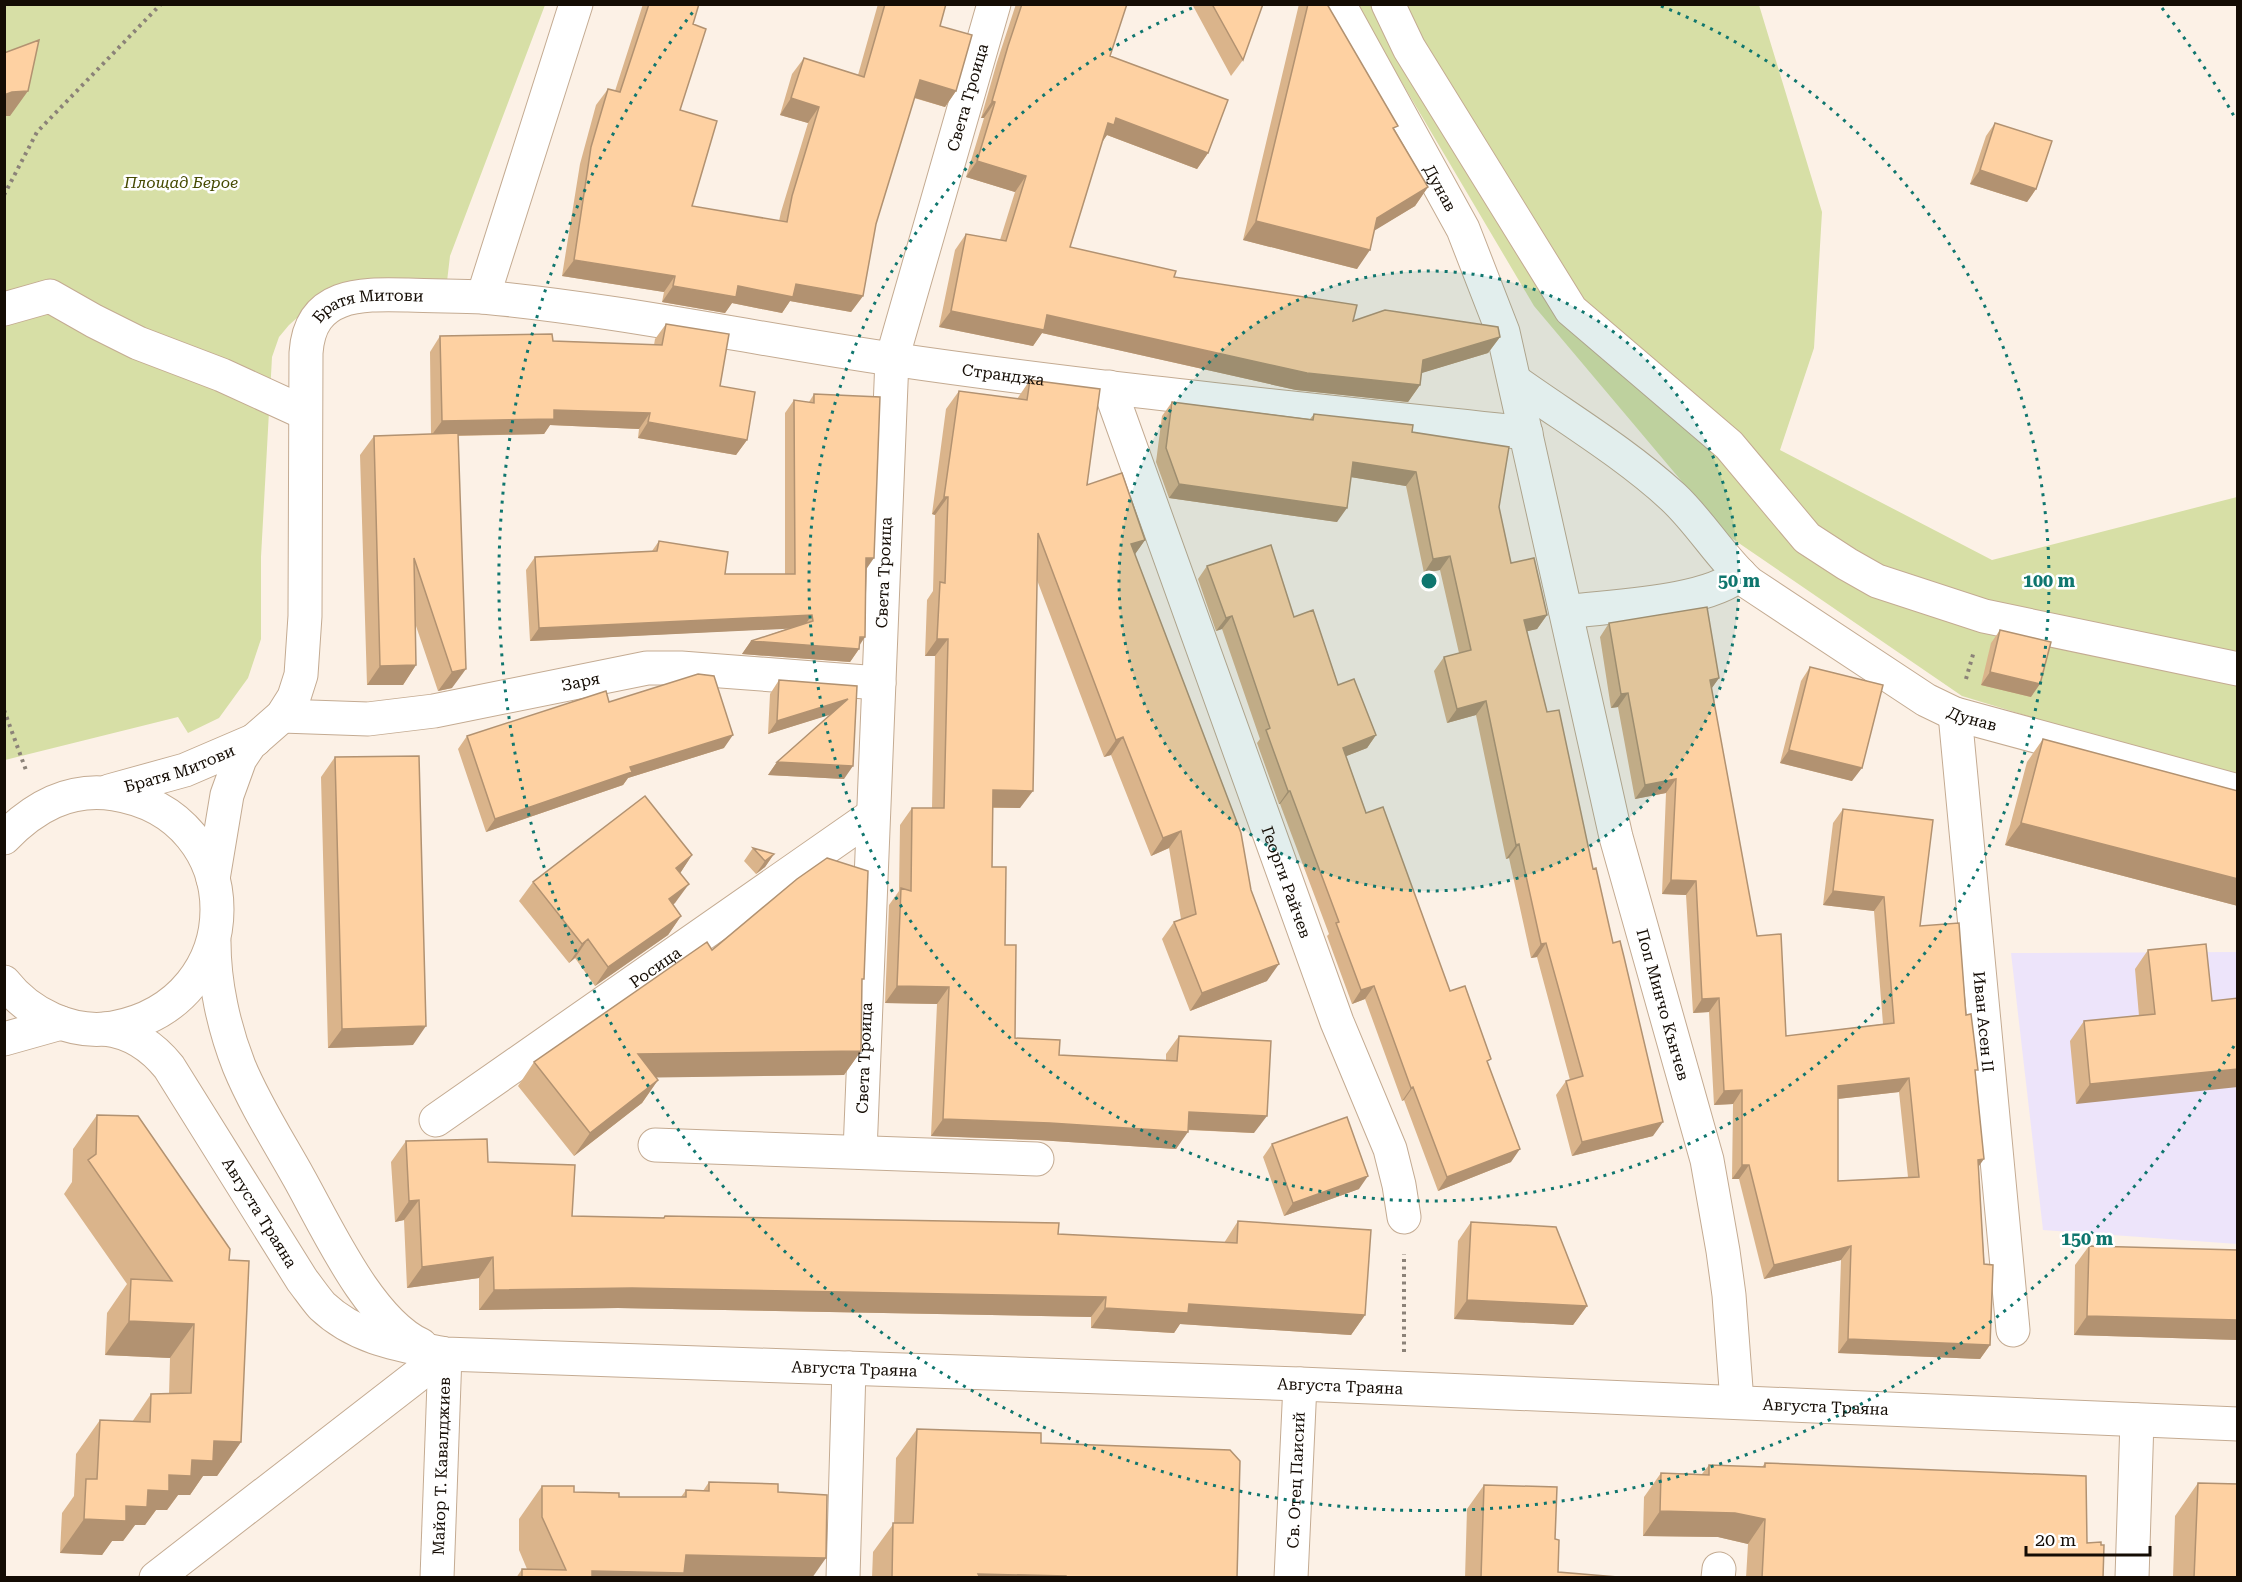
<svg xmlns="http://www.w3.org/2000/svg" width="2242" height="1582" font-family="'Roboto Serif',serif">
	<rect width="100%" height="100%" fill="#fcf1e6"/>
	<path fill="#ede4fa" d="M2237 952V1244L2043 1230 2011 953Z"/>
	<path fill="#d7dfa6" d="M4 5H545L450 256 446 290 314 303 289 325 279 337 272 357 261 557V639L248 678 219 718 188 733 178 717 5 760Z
		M1356 5H1759L1822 212 1814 348 1780 450 1992 560 2237 497V780L1962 696 1727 535 1534 306Z"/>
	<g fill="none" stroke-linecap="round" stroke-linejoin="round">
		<defs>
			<g id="minor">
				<path id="s1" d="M1339 4 1463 229 1503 332 1616 837 1707 1160 1723 1251 1729 1295 1737 1402"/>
				<path d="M1388 4 1409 48 1571 310 1729 445 1807 538 1847 564 1877 581 1984 616 2238 669"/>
				<path id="s2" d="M483 297C620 310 755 339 891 359 1102 390 1315 410 1526 433"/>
				<path d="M4 309 50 296 94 321 138 343 222 375 305 413"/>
				<path id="s3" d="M1516 382C1568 419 1625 453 1673 497 1701 523 1720 557 1749 583L1926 700 1955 714 2238 791"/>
				<path id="s4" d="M1109 387 1337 1022 1390 1149 1399 1185 1404 1217"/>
				<path d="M1566 612C1611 606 1708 603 1740 574"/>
				<path id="s5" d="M1955 714 2013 1330"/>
				<path id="s6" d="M282 716 368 719 434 711 647 668H681L879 683"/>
				<path id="s7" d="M109 791 185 770 255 740"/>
				<path d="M4 838C34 807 69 787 114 794 251 816 252 1002 113 1028 72 1035 29 1014 4 982"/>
				<path id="s8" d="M213 879 227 795 240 759 250 744 282 716 294 697 301 675 305 616 306 353C310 292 361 294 408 295 433 296 458 296 483 297L576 4"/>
				<path d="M214 942C214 983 224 1028 239 1066 255 1105 279 1142 299 1178 327 1228 369 1321 421 1345"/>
				<path id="s9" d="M105 1029C131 1032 153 1047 169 1067L302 1280C309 1289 315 1298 322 1306 357 1339 400 1345 445 1354L1300 1384 2238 1424"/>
				<path d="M4 1039 61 1023"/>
				<path id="s10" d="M436 1120 873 815"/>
				<path d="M655 1145 1037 1159"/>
				<path id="s11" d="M860 1152 892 359 994 4"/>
				<path d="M156 1578 445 1354"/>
				<path id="s12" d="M437 1578 445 1354"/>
				<path d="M843 1578 849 1368"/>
				<path id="s13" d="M1291 1578 1300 1384"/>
				<path d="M1718 1578 1719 1569"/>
				<path d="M2132 1578 2137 1420"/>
			</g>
		</defs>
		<use href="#minor" stroke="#c4ab92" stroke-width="35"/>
		<path stroke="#8b8278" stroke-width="4" stroke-dasharray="3 4.5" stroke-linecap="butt" d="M4 195 37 132 161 4
			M1966 679 1974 651
			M4 710 27 773
			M1404 1352V1254"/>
		<use href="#minor" stroke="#fff" stroke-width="33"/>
	</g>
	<path fill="#dab48b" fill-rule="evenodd" d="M643 4H699L693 24 680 110 692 206 779 221 781 212 808 123 780 115 792 74 804 58 858 75 878 4H946L940 26 956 91 945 107 914 98 876 224 863 296 851 312 790 301 782 313 732 303 725 313 662 302 664 292 562 276 580 164 596 105 608 89 615 91Z
		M1016 4H1127L1110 56 1208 153 1197 169 1107 135 1102 141 1070 247 1174 277 1353 321 1500 337 1488 353 1421 373 1420 385 1408 402 1296 390 1042 333 1033 346 939 327 955 250 966 234 1000 240 1015 192 966 177 984 118H981L997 62Z
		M1192 4H1263L1243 60 1231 76Z
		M1299 4H1327L1395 130 1428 187 1415 206 1374 230 1357 269 1243 240Z
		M1995 123 2036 189 2027 202 1970 184 1986 136Z
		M666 324 720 386 747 440 736 455 638 438 639 429 550 425 544 434 458 436 452 688 438 691 415 623 416 665 403 685H367L360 455 374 436 431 434 430 352 440 336 654 345 655 339Z
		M1030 380 1087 485 1145 540 1135 554 1267 981 1190 1011 1162 939 1174 922 1181 919 1169 848 1151 856 1111 755 1104 757 1037 580 1020 808H993L992 867 1005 945 1015 1038 1059 1055 1166 1060V1054L1179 1036 1254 1133 1188 1130 1176 1149 1038 1140 931 1136 937 1004 885 1003 889 905 899 891 900 825 912 808H932L935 656H925L927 600 933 591 935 515 932 514 946 409 959 391 1017 399Z
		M814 394 866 569 859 649 850 662 742 654 751 641 789 628 530 641 526 570 535 557 652 551 659 541 725 574H785V413L794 400 809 402Z
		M1172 402 1310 419 1314 414 1412 432 1499 507 1511 563 1547 615 1537 629 1527 631 1547 712 1593 869 1653 1136 1572 1156 1556 1095 1566 1081 1570 1080 1537 957 1531 958 1509 858 1506 859 1476 715 1447 723 1434 671 1444 657 1459 653 1440 570 1424 573 1406 486 1351 477 1337 522 1169 498 1156 462 1162 416Z
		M1207 566 1294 617 1338 685 1376 735 1367 748 1346 756 1366 813 1450 991 1488 1064 1511 1162 1438 1191 1404 1100 1402 1101 1365 999 1352 1004 1327 936 1329 934 1280 804H1279L1257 743 1260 739 1222 629 1216 631 1198 579Z
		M1609 623 1719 678 1711 689 1757 936 1786 1036 1883 1024 1874 911 1823 905 1833 823 1843 809 1920 926 1966 1015 1975 1074 1978 1168 1990 1345 1980 1359 1838 1353 1841 1260 1764 1279 1739 1179H1732L1733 1104 1714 1105 1709 1012 1693 1013 1686 895 1662 894 1666 793 1635 799 1618 707 1611 708 1600 637ZM1899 1092 1908 1177 1838 1181V1099Z
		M2000 630 2031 697 1981 685 1991 643Z
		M1810 667 1852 781 1780 763 1801 681Z
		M779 680 857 686 844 779 768 775 777 762 831 714 768 734 770 694Z
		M609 702 724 748 628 778 623 785 486 832 458 749 467 736Z
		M2043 739 2238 791V906L2005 845 2027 762Z
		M335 757 413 1045 328 1048 321 777Z
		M753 848 774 854 765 867 756 874 744 861Z
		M692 855 680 873 675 903 673 904 681 916 668 935 595 986 575 958 569 963 519 901 533 882Z
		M712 950 862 982 861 1051 844 1075 656 1077 658 1080 642 1103 574 1156 518 1086 534 1062Z
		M2148 950 2212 1001 2076 1104 2070 1041 2084 1021 2139 1016 2135 969Z
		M97 1115 229 1260 241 1442 217 1476H203L190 1495H178L167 1510H156L145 1525H135L123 1541H112L102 1555 60 1553 62 1513 74 1496 76 1454 100 1420 132 1422 151 1394H169L170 1358 105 1355 107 1313 127 1284 64 1194 72 1182 73 1149Z
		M406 1141 488 1162 572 1216 663 1218 665 1216 1058 1234 1224 1243 1238 1221 1365 1315 1351 1335 1180 1324 1174 1333 1091 1328V1317L618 1308 479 1310V1278L407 1288 404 1220 395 1222 391 1162Z
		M1272 1144 1359 1189 1284 1216 1263 1157Z
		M1471 1222 1587 1306 1573 1325 1454 1319 1458 1241Z
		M2089 1246 2238 1250V1340L2074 1335 2075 1265Z
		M917 1429 1041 1443 1237 1578H872L873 1552 894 1523 896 1458Z
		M1765 1463 2087 1543 2103 1578H1746L1748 1544 1718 1537 1643 1536 1644 1497 1661 1473 1702 1474 1709 1465 1762 1467Z
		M709 1482 778 1492 812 1578H516L522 1569H527L519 1550V1519L542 1486 574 1492 619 1497H681L686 1490 703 1491Z
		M2198 1483 2238 1578H2173L2175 1516Z
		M1484 1485 1555 1539 1558 1572 1630 1578H1465L1467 1509Z"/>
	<path fill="#b29271" d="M920 80 956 91 945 107 909 96Z
		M28 91 10 116H4V95L12 92Z
		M791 98 819 107 808 123 780 115Z
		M992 101 995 102 984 118H981Z
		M1116 118 1208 153 1197 169 1107 135 1103 141 1096 139 1108 123Z
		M977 161 1026 176 1015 192 966 177Z
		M1980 170 2036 189 2027 202 1970 184Z
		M1428 187 1415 206 1364 237 1377 218Z
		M1256 221 1370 250 1357 269 1243 240Z
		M574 260 675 276 664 292 562 276Z
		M796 284 863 296 851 312 790 301 782 313 732 303 725 313 662 302 673 286H738Z
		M951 311 1047 315 1420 385 1408 402 1296 390 1042 333 1033 346 939 327Z
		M1500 337 1488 353 1412 376 1423 360Z
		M554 410 650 413 639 429 550 425 544 434 431 436 442 421Z
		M648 422 747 440 736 455 638 438Z
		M1353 462 1416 472 1406 486 1344 476Z
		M1179 484 1347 508 1337 522 1169 498Z
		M944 497H948L935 515 932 514Z
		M1145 540 1133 557 1131 544Z
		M1450 556 1440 570 1424 573 1433 559Z
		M866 558H874L865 571Z
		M812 615 803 628 530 641 539 628Z
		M1547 615 1537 629 1515 634 1524 620Z
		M1232 616 1222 629 1216 631 1226 618Z
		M865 637 857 649H859L850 662 742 654 751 641Z
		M937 639H948L935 656H925Z
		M416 665 403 685H367L380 666Z
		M466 669 452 688 438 691 452 672Z
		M1990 672 2040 684 2031 697 1981 685Z
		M1719 678 1709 692 1710 680Z
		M1628 693 1618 707 1611 708 1621 694Z
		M848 699 839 712 768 734 777 721Z
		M1486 701 1476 715 1447 723 1457 709Z
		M733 735 724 748 628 778 623 785 486 832 495 819 630 767Z
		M1376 735 1367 748 1334 761 1343 748Z
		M1123 737 1111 755 1104 757 1116 740Z
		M1789 750 1862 768 1852 781 1780 763Z
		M777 762 853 766 844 779 768 775Z
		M1676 779 1666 793 1635 799 1645 785Z
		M993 790 1033 791 1020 808 981 807Z
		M1288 791H1290L1280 804H1279Z
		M2021 823 2238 879V906L2005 845Z
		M1181 831 1169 848 1151 856 1163 838Z
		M1519 844 1509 858 1506 859 1516 845Z
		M774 854 765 867 756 874 765 861Z
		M692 855 679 875 676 868Z
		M1671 880 1696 881 1686 895 1662 894Z
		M689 884 675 903 656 918 669 899Z
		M1833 891 1884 897 1874 911 1823 905Z
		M681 916 668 935 595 986 608 967Z
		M588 939 575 958 569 963 582 944Z
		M1546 943 1537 957 1531 958 1541 944Z
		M1279 964 1267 981 1190 1011 1202 993Z
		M897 986 949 987 937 1004 885 1003Z
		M1374 986 1365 999 1352 1004 1361 990Z
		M1719 998 1709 1012 1693 1013 1702 999Z
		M426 1026 413 1045 328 1048 342 1029Z
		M861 1051 844 1075 622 1078 638 1054Z
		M2238 1069V1087L2076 1104 2090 1084Z
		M1909 1078 1899 1092 1828 1100 1838 1086Z
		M658 1080 642 1103 574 1156 590 1133Z
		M1413 1087 1404 1100 1402 1101 1411 1088Z
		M1742 1090 1733 1104 1714 1105 1724 1091Z
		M1189 1112 1267 1116 1254 1133 1176 1129Z
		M943 1119 1050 1123 1188 1132 1176 1149 1038 1140 931 1136Z
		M1663 1122 1653 1136 1572 1156 1582 1142Z
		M1520 1149 1511 1162 1438 1191 1447 1177Z
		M1984 1159 1974 1173 1978 1160Z
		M1742 1165H1749L1739 1179H1732Z
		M1368 1176 1359 1189 1284 1216 1293 1203Z
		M419 1200 404 1220 395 1222 409 1201Z
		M1851 1246 1841 1260 1764 1279 1774 1265Z
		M493 1257 479 1278 407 1288 422 1267Z
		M632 1288 1106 1297 1091 1317 618 1308 479 1310 494 1290Z
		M1467 1300 1587 1306 1573 1325 1454 1319Z
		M1189 1304 1365 1315 1351 1335 1180 1324 1174 1333 1091 1328 1105 1308Z
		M2087 1316 2238 1320V1340L2074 1335Z
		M129 1321 194 1324 170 1358 105 1355Z
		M1848 1339 1990 1345 1980 1359 1838 1353Z
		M214 1441 241 1442 217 1476H203L190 1495H178L167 1510H156L145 1525H135L123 1541H112L102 1555 60 1553 84 1519 126 1506 192 1460Z
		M1660 1511 1735 1513 1765 1519 1748 1544 1718 1537 1643 1536Z
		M686 1555 826 1558 812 1578H588L592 1571Z
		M978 1574 1066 1576 1065 1578H975Z"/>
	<path fill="#fed1a2" stroke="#b29271" stroke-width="1.5" fill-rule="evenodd" d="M649 4H699L693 24 706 29 680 110 717 121 692 206 787 222 792 196 819 107 791 98 804 58 864 77 885 4H946L940 26 972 35 956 91 920 80 876 224 863 296 796 284 793 297 738 286 736 297 673 286 675 276 574 260 591 147 608 89 620 92Z
		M1022 4H1127L1110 56 1228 100 1208 153 1116 118 1114 125 1108 123 1070 247 1176 271 1174 277 1357 305 1353 321 1385 310 1498 327 1500 337 1423 360 1420 385 1307 373 1047 315 1044 330 951 311 966 234 1006 241 1026 176 977 161 995 102 992 101 1008 46Z
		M1212 4H1263L1243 60Z
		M1308 4H1327L1398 126 1393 128 1428 187 1377 218 1370 250 1256 221Z
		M39 40 28 91 12 92 4 95V53Z
		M1995 123 2052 141 2036 189 1980 170Z
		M666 324 729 334 720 386 755 392 747 440 648 422 650 413 554 410V419L442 421 440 336 552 334 553 341 662 345Z
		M1030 380 1100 389 1087 485 1122 473 1145 540 1131 544 1241 833 1251 890 1279 964 1202 993 1174 922 1196 914 1181 831 1163 838 1123 737 1116 740 1038 533 1033 791 993 790 992 867H1006L1005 945H1016L1015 1038 1060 1040 1059 1055 1177 1061 1179 1036 1271 1041 1267 1116 1189 1112 1188 1132 1050 1123 943 1119 949 987 897 986 901 888 911 891 912 808H944L948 639H937L940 582 945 583 948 497H944L959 391 1027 400Z
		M814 394 880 397 874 558H866L865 637H860L859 649 751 641 813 621 812 615 539 628 535 557 657 551 659 541 728 552 725 574H795L794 400 814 403Z
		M1172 402 1313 420 1314 414 1413 425 1412 432 1509 447 1499 507 1511 563 1534 558 1547 615 1524 620 1547 712 1559 710 1593 869 1596 868 1613 943 1620 941 1624 957 1663 1122 1582 1142 1566 1081 1583 1076 1546 943 1541 944 1519 844 1516 845 1486 701 1457 709 1444 657 1471 650 1450 556 1433 559 1416 472 1353 462 1347 508 1179 484 1166 448Z
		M458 433 466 669 452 672 414 558 416 665 380 666 374 436Z
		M1271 545 1294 617 1313 610 1338 685 1354 679 1376 735 1343 748 1366 813 1383 807 1450 991 1465 986 1491 1059 1487 1061 1520 1149 1447 1177 1413 1087 1411 1088 1374 986 1361 990 1336 923 1339 922 1290 791H1288L1266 730 1270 728 1232 616 1226 618 1207 566Z
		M1707 607 1719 678 1710 680 1757 936 1781 934 1786 1036 1894 1023 1884 897 1833 891 1843 809 1933 820 1920 926 1959 923 1966 1015 1971 1014 1978 1070H1975L1984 1159 1978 1160 1984 1264 1993 1265 1990 1345 1848 1339 1851 1246 1774 1265 1749 1165H1742V1090L1724 1091 1719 998 1702 999 1696 881 1671 880 1676 779 1645 785 1628 693 1621 694 1609 623ZM1909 1078 1919 1177 1838 1181V1086Z
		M2000 630 2051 642 2040 684 1990 672Z
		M1810 667 1883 685 1862 768 1789 750Z
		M698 674 714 676 733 735 630 767 632 772 495 819 467 736 606 691 609 702Z
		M779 680 857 686 853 766 777 762 848 699 777 721Z
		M2043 739 2238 791V879L2021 823Z
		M419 756 426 1026 342 1029 335 757Z
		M645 796 692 855 676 868 689 884 669 899 681 916 608 967 588 939 582 944 533 882Z
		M753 848 774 854 765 861Z
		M827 858 868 871 864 979H862L861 1051 638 1054 658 1080 590 1133 534 1062 707 942 712 950 797 879Z
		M2206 944 2212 1001 2238 998V1069L2090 1084 2084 1021 2155 1014 2148 950Z
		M97 1115 138 1116 230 1249 229 1260 249 1261 241 1442 214 1441 213 1461 192 1460 191 1476 169 1475V1491L148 1490 147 1507 126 1506V1521L84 1519 86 1479H97L100 1420 150 1422 151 1394 191 1393 194 1324 129 1321 131 1279 172 1281 88 1160 96 1154Z
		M1347 1117 1368 1176 1293 1203 1272 1144Z
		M487 1139 488 1162 575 1165 572 1216 664 1218 665 1216 1059 1223 1058 1234 1237 1243 1238 1221 1371 1230 1365 1315 1189 1304 1188 1313 1105 1308 1106 1297 632 1288 494 1290 493 1257 422 1267 419 1200 409 1201 406 1141Z
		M1471 1222 1556 1227 1587 1306 1467 1300Z
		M2089 1246 2238 1250V1320L2087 1316Z
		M917 1429 1041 1433V1443L1230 1450 1240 1461 1237 1578H1066V1576L978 1574 980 1578H892L893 1523H913Z
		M1765 1463 2086 1476 2087 1543 2101 1542V1545H2104L2103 1578H1762L1765 1519 1735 1513 1660 1511 1661 1473 1709 1475V1465L1765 1467Z
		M709 1482 778 1484V1492L827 1495 826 1558 686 1555 684 1573 592 1571V1578H522V1569L566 1570 542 1517V1486H574V1492L619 1493V1497H686V1490L709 1491Z
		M2198 1483 2238 1484V1578H2194Z
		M1484 1485 1557 1487 1555 1539 1559 1540 1558 1572 1630 1578H1481Z"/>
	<circle cx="1429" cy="581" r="310" fill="#0f766e" fill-opacity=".12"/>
	<g fill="none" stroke="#0f766e" stroke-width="3" stroke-dasharray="3 6">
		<circle cx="1429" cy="581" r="310"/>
		<path d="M1661 6A620 620 0 1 1 1197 6"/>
		<path d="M2234 1046A930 930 0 1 1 696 8M2162 8A930 930 0 0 1 2234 116"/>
	</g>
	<g text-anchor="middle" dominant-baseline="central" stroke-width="5" stroke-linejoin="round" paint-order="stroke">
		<g font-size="16" fill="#140c04" stroke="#fff">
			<text stroke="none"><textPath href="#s11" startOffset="1066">Света Троица</textPath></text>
			<text stroke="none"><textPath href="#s1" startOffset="210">Дунав</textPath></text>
			<text stroke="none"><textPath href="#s8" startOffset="644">Братя Митови</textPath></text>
			<text stroke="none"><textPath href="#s2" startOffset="526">Странджа</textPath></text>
			<text stroke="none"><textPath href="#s11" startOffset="580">Света Троица</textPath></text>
			<text stroke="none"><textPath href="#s6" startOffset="302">Заря</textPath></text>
			<text stroke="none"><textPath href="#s3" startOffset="572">Дунав</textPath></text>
			<text stroke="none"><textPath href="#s7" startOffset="74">Братя Митови</textPath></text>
			<text stroke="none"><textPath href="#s4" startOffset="526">Георги Райчев</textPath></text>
			<text stroke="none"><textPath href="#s10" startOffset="267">Росица</textPath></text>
			<text stroke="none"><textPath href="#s1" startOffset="1059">Поп Минчо Кънчев</textPath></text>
			<text stroke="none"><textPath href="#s5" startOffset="309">Иван Асен ІІ</textPath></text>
			<text stroke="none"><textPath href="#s11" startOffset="94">Света Троица</textPath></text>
			<text stroke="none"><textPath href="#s9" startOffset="248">Августа Траяна</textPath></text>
			<text stroke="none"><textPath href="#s9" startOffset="904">Августа Траяна</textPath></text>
			<text stroke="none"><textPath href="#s9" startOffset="1390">Августа Траяна</textPath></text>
			<text stroke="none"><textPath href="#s9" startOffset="1876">Августа Траяна</textPath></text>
			<text stroke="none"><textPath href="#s12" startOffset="112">Майор Т. Кавалджиев</textPath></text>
			<text stroke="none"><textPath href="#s13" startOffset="98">Св. Отец Паисий</textPath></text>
		</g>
		<g font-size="16" font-style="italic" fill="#464a02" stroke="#fff">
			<text x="181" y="182">Площад Берое</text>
		</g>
	</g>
	<circle cx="1429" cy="581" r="9" fill="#0f766e" stroke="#fff" stroke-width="3"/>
	<g font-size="18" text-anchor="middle" font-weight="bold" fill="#0f766e" stroke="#fff" stroke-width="5" stroke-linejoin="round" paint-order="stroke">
		<text x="1739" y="587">50 m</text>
		<text x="2049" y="587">100 m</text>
		<text x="2087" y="1245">150 m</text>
	</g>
	<rect width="2242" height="1582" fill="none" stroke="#140c04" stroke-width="12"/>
	<path d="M2026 1546v9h124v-9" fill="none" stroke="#140c04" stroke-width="3"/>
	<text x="2035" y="1546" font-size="18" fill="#140c04" stroke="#ffffff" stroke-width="4.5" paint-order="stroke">20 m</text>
</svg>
